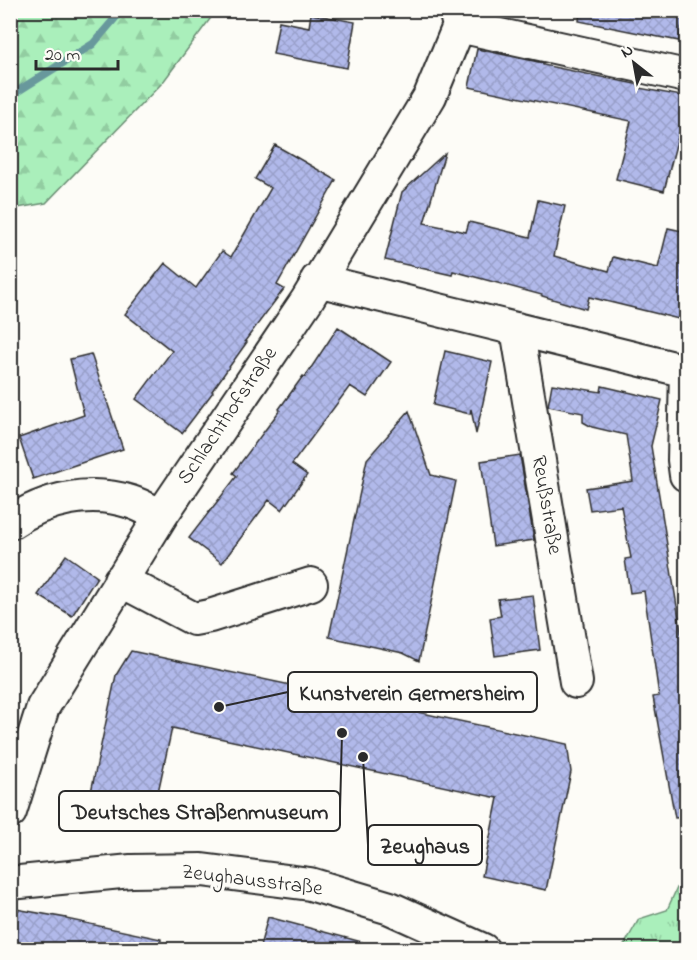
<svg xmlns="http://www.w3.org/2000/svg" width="697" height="960" font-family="'Indie Flower',sans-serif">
	<defs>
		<pattern id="forest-firs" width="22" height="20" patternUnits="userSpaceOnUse" patternTransform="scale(1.5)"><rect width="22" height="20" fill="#aaefbb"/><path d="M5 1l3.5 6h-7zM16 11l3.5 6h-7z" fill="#92cda1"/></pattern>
		<pattern id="park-tufts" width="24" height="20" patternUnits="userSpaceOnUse" patternTransform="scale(1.5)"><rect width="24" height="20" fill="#aaefbb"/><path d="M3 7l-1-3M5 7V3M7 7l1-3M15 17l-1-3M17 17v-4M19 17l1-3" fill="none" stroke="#92cda1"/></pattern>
		<pattern id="building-cross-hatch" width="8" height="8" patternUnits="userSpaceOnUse" patternTransform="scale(1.5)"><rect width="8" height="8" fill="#b1b9ea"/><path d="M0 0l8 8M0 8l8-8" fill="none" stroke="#989fc9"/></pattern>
	</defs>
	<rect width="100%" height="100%" fill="#fdfcf7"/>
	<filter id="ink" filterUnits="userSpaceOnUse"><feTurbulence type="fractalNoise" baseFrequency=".0167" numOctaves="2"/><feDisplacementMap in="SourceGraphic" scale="12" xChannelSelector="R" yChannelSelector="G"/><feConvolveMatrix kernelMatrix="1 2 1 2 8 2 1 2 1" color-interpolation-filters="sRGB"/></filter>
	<g filter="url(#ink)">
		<path fill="url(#forest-firs)" stroke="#6a8d73" stroke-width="1.5" d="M11 10H216V11L163 82 46 203 11 209Z"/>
		<path fill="url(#park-tufts)" stroke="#6a8d73" stroke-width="1.5" d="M686 868V949H622L639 919 667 910Z"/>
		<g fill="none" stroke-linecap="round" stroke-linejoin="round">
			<path stroke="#68989c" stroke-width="8" d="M10 96 93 44 122 10"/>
		</g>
		<path fill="url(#building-cross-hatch)" stroke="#2b2b2b" stroke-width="1.5" d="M580 10H685L679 41 579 21Z
			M311 14 355 22 347 68 273 54 279 21 309 27Z
			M477 49 543 63V65L640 85 639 88 687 97V134L679 133 664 191 616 179 631 121 469 87Z
			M275 145 336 180 277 285 284 289 245 341 247 342 212 391 213 392 182 433 136 399 172 351 125 314 165 263 196 288 222 251 231 257 271 188 255 179Z
			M445 153 424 223 466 232 469 222 530 237 538 200 565 206 554 256 609 271 613 257 658 268 668 228 687 232V321L589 297 586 309 542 296V295L453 271 452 275 385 260 402 192Z
			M338 327 391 362 367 397 350 386 292 464 307 475 282 510 269 500 222 563 189 538 237 476 233 473 280 410 279 409 303 376 305 377Z
			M445 351 492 362 476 434 471 409 470 414 433 405Z
			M91 354 123 449 33 479 19 438 84 415 70 359Z
			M552 384 601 392 602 386 662 400 651 446 687 668V817L675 818 653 697 659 696 644 591 630 593 625 559 631 558 621 506 590 510 586 488 633 481 626 435 592 427 583 422V413L548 406Z
			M409 411 431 475 456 481 419 661 403 653 329 637 367 459Z
			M520 455 534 540 493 546 481 461Z
			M66 555 97 577 72 616 38 595Z
			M533 595 540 650 495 656 490 618 501 616 498 599Z
			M131 651 567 744 571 772 546 890 482 876 498 798 172 728 155 806 91 792 116 675Z
			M16 909 66 918V919L161 939 160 950H10Z
			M268 917 362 942 361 950H259Z"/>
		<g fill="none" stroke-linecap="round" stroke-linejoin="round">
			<defs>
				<path id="minor" d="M459 26 686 76
					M317 280 686 371
					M517 329 576 682
					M686 371 684 460 686 475
					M10 523C46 498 90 489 131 502 141 505 151 511 161 516
					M120 580 194 619 210 616 311 584
					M10 812 43 707 161 516 307 300 430 96 459 26 455 10
					M10 883 131 871 202 870 310 884 390 908 483 950"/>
			</defs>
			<use href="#minor" stroke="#2b2b2b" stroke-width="36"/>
			<use href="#minor" stroke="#fdfcf7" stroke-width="32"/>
		</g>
	</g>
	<g text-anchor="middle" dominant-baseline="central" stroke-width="6" stroke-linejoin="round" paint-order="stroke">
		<g font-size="21" fill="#2b2b2b" stroke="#fdfcf7">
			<text transform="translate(228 416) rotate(-56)">Schlachthofstraße</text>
			<text transform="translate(546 505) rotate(80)">Reußstraße</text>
			<text transform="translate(252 881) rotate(7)">Zeughausstraße</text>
		</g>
	</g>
	<path fill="none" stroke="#2b2b2b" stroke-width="2" d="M219 707L288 692M342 733L340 811M363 757L368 845"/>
	<g fill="#2b2b2b" stroke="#fdfcf7" stroke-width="2">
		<circle cx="219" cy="707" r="6"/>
		<circle cx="342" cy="733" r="6"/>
		<circle cx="363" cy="757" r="6"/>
	</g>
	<g fill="#fdfcf7" stroke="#2b2b2b" stroke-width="2">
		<rect x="288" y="672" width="249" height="40" rx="6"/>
		<rect x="59" y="791" width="281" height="40" rx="6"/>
		<rect x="368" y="825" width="114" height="40" rx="6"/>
	</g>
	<g font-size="22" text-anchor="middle" font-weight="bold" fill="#2b2b2b">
		<text x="412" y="700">Kunstverein Germersheim</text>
		<text x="200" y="819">Deutsches Straßenmuseum</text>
		<text x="425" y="853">Zeughaus</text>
	</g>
	<rect width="697" height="960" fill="none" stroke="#fdfcf7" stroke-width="36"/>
	<rect x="18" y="18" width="661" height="924" fill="none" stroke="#2b2b2b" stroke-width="2" filter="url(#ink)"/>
	<g transform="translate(634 63) rotate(329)" stroke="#fdfcf7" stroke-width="4.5" paint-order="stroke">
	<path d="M0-4.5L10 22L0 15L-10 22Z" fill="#2b2b2b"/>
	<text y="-9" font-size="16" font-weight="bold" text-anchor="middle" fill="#2b2b2b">N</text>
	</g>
	<path d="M36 60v9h82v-9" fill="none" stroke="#2b2b2b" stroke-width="3"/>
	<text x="45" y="60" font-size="18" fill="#2b2b2b" stroke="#fdfcf7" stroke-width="4.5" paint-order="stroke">20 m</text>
</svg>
